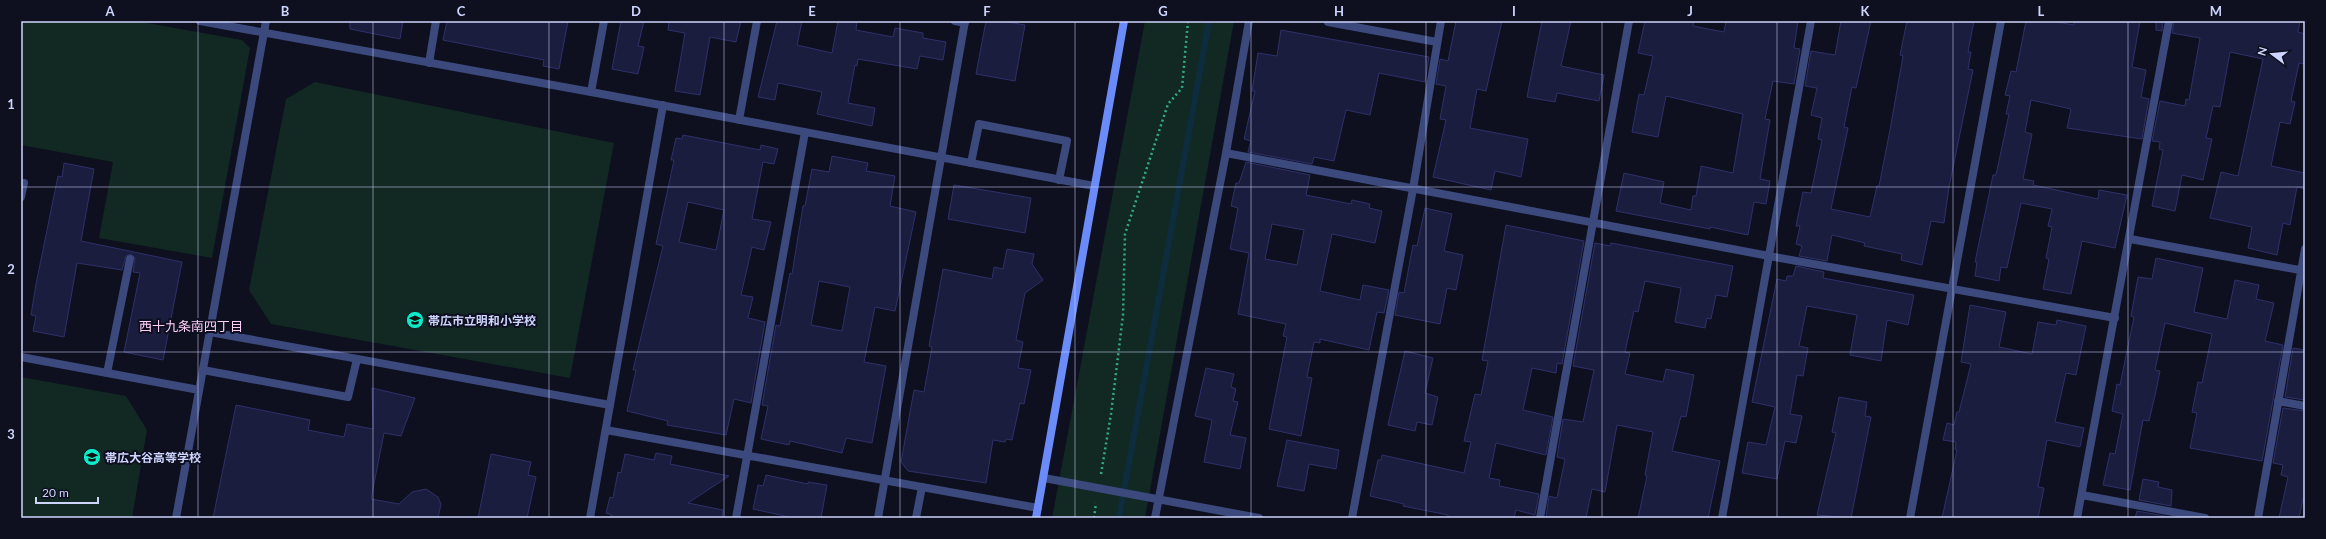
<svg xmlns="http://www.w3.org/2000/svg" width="2326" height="539" font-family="Lato,'Noto Sans JP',sans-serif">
	<rect width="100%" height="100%" fill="#0e0f1f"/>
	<path fill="#112922" d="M21 21H136L242 40 250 48 212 258 99 238 113 162 21 145Z
		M1145 21H1234L1145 518H1052Z
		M315 82 614 143 570 378 271 324 249 290 286 99Z
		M21 377 126 396 147 430 132 518H21Z"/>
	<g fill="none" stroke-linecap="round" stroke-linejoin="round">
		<path stroke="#0d2d3e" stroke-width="6" d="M1119 518 1209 21"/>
	</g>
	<path fill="#1b1d3f" stroke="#2e316a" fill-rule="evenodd" d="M350 21H403L400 39 350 29Z
		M447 21H568L559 69 543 66 544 60 443 40Z
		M621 21H644L638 46 644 47 638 74 612 69Z
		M669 21H741L736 42 710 37 700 95 675 91 685 33 668 30Z
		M777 21H802L797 45 832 53 838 21H857L856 30 893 37 895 28 923 33V38L946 42 943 60 920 56 917 69 858 59 857 66 855 65 848 103 875 108 872 126 817 114 822 92 778 83 775 100 758 97Z
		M986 21H1002L1025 25 1015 81 976 74Z
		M1456 21H1502L1486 91 1477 89 1470 128 1528 139 1521 177 1495 171 1491 190 1433 177 1446 120 1440 119 1446 86 1436 84 1440 59 1448 61Z
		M1542 21H1571L1561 66 1604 75 1599 101 1557 93 1555 102 1527 97Z
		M1645 21H1694L1693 26 1724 32 1726 21H1798L1794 48 1800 49 1794 84 1773 81 1765 119 1770 120 1760 179 1770 181 1766 204 1754 202 1748 235 1710 227V229L1616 211 1624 173 1664 182 1660 203 1691 210 1693 196H1696L1701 166 1733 173 1743 114 1666 96 1658 137 1632 132 1639 94 1644 95 1653 56 1638 53Z
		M1841 21H1871L1856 88 1852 87 1844 127 1848 128 1831 209 1870 217 1877 186H1879L1890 130 1903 56 1900 55 1907 21H1974L1968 52H1971L1968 69 1973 70 1949 187 1944 223 1931 221 1922 265 1901 260 1902 254 1864 246 1865 243 1832 235 1827 261 1799 256 1802 246 1796 244 1800 226H1796L1803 192 1811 193 1822 140 1818 139 1822 118 1811 115 1817 88 1805 86 1811 51 1835 55Z
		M2026 21H2051L2074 25V21H2140L2132 67 2146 70 2141 97 2149 99 2142 139 2067 128 2071 109 2031 100 2025 132 2032 134 2023 179 2034 181 2033 185 2098 199 2099 190 2127 195 2115 248 2082 241 2071 294 2043 289 2049 259 2046 258 2052 227 2048 226 2052 209 2021 203 2007 268 2001 267 1999 281 1975 276 1977 262H1975L1993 175H1996L2009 114H2006L2010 96 2005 95 2011 71 2016 72Z
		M2156 21H2163L2162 31 2156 30Z
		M2174 21H2300L2298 32 2305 34V64L2299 63 2291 101 2295 102 2290 124 2280 122 2271 166 2305 173V189L2297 187 2290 225 2283 223 2277 255 2248 248 2252 227 2210 218 2221 172 2238 176 2263 59 2230 52 2220 107 2213 106 2206 138 2212 139 2203 180 2182 175 2175 211 2152 206 2163 150 2159 149 2160 142 2152 141 2160 101 2185 106 2186 99 2189 100 2200 38 2172 33Z
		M1281 30 1429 57 1425 82 1379 73 1370 115 1346 110 1334 161 1314 157 1312 164 1248 152 1251 141 1244 139 1255 91H1252L1258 53 1277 56Z
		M683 135 760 150 761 145 778 149 774 164 763 162 752 219 771 222 764 250 752 247 741 295 753 297 748 318 765 322 751 403 734 399 726 435 667 425 668 421 627 411 636 370H633L663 246 656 244 674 160H671L676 138 682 139ZM688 202 724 210 716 250 679 242Z
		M832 156 868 163 866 171 895 176 890 206 916 212 895 311 875 307 864 362 886 366 872 443 846 438 842 453 790 441 789 445 761 439 768 406 762 405 776 325 780 326 790 273 792 274 803 206H805L812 169 829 172ZM819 281 850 287 842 331 811 325Z
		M1246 162 1310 175 1306 195 1351 204 1352 200 1370 204 1369 208 1382 211 1375 243 1332 234 1320 291 1360 300 1363 285 1389 290 1384 313 1377 312 1369 350 1320 339V343L1314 342 1307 377 1312 378 1301 436 1269 429 1287 337 1283 336 1286 324 1238 314 1249 253 1230 249 1238 208 1231 206 1236 183H1239ZM1272 224 1304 230 1297 265 1265 259Z
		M64 163 94 169 81 241 182 262 163 360 124 352 140 273 133 272 135 258 131 254 126 256 122 270 77 263 64 337 33 331 36 316 31 315 36 284 58 176 62 177Z
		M954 185 1031 198 1025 233 948 219Z
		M1425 208 1452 214 1444 251 1463 255 1456 290 1447 288 1440 324 1395 315 1399 292 1404 293 1413 245 1417 246Z
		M1506 225 1584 241 1562 364 1557 363 1556 373 1532 368 1523 410 1553 417 1546 455 1496 443 1489 478 1500 480 1499 486 1539 494 1535 515 1516 510 1514 518H1448V515L1403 506 1404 504 1370 496 1378 460H1381L1382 455 1464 473 1471 442 1464 441 1475 394 1481 395 1488 361 1482 360Z
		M1595 243 1610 246 1611 243 1733 266 1727 297 1716 295 1711 319 1707 318 1705 328 1675 322 1681 288 1645 281 1638 312 1634 311 1625 352 1630 353 1625 374 1663 382 1666 369 1694 375 1686 417 1681 416 1672 451 1720 461 1708 518H1638L1647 476 1645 475 1653 432 1617 425 1605 492 1592 489 1586 518 1546 517 1549 496 1557 498 1565 459 1557 457 1563 419 1583 422 1594 370 1573 366Z
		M1007 249 1034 254 1032 264 1043 280 1025 293 1016 340 1023 342 1018 368 1031 370 1024 404 1020 403 1012 440 1006 439 1005 442 993 440 986 483 908 471 901 462 914 390 924 392 932 347 929 346 943 269 992 279 994 267 1003 269Z
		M2156 258 2203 268 2194 312 2227 319 2235 280 2259 285 2256 299 2274 303 2265 341 2283 345 2262 461 2190 448 2197 413 2192 412 2198 382 2202 383 2212 334 2165 323 2155 370 2160 371 2156 391 2149 421 2143 420 2130 490 2103 485 2110 453 2115 454 2123 414 2112 411 2117 384 2120 385 2134 317 2131 316 2138 277 2152 279Z
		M1796 266 1824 272 1823 278 1914 295 1908 325 1887 320 1881 361 1850 355 1857 315 1807 306 1799 346 1808 348 1803 376 1797 375 1790 414 1802 416 1796 443 1785 441 1777 479 1742 473 1748 442 1766 445 1775 407 1752 402 1777 279 1786 281 1787 276H1793Z
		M1970 305 2006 312 1999 347 2032 354 2038 322 2056 325 2057 320 2086 326 2076 375 2066 373 2055 422 2084 428 2080 447 2047 440 2038 487 2044 488 2038 518H1942L1957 450 1955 449 1956 442 1943 440 1947 423 1954 425 1957 412H1959L1971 364 1961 362Z
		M2293 348 2305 350V400L2285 397Z
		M1405 351 1433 358 1425 393 1438 397 1432 425 1417 422 1415 431 1388 425Z
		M1206 368 1234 374 1231 387 1236 389 1233 401 1238 402 1230 435 1246 438 1240 469 1204 462 1212 420 1195 416Z
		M372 388 415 398 401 436 384 433 371 499 399 504 412 492 426 489 438 497 441 504 438 518H213L236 405 310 420 308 430 344 437 347 424 373 429Z
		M1839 397 1867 402 1865 416 1871 417 1851 518 1817 515 1836 433 1832 432Z
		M2283 408 2305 411V500L2303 499 2299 518H2279L2288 477 2281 475 2283 465 2273 463Z
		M1287 440 1339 450 1336 469 1309 464 1304 491 1277 486Z
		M656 453 672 456 670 464 729 476 688 503 723 510 722 518H611L612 515 606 513 610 497 613 498 618 472 621 473 625 454 654 460Z
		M491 454 531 462 528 475 536 477 527 518H478Z
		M766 475 808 484V482L827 485 821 518H794L753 509 758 485 763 486Z
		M2143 479 2159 482 2158 487 2172 490 2171 506 2139 500Z
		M2137 511 2170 517V518H2135Z"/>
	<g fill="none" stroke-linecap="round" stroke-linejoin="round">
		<path stroke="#34ab85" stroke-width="2.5" stroke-dasharray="2 3" stroke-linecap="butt" d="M1101 474 1111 414 1123 315 1125 234 1168 104 1182 88 1188 21
			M1094 518 1096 503"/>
		<path stroke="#3b497c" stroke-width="8" d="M1328 22 1437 42
			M971 163 979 124 1067 141 1059 180
			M21 197 24 183
			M210 332 610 405
			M203 370 348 397 357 359
			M107 373 130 259
			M916 518 922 487"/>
		<path stroke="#3b497c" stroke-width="8" d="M200 21 591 92 1094 186
			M955 21 965 23
			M429 63 436 21
			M591 92 604 21
			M739 120 757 21
			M1226 153 1769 256 2115 318
			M2130 239 2305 271
			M21 357 199 390
			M2278 401 2305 406
			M606 430 1038 508
			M1044 478 1259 518
			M2082 495 2205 518
			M176 518 266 21
			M590 518 663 105
			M736 518 805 132
			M878 518 965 21
			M1155 518 1226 153 1249 21
			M1352 518 1413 189 1441 21
			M1540 518 1629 21
			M1722 518 1811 21
			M1910 518 2001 21
			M2077 518 2169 21
			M2258 518 2305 249"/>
		<path stroke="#6a8bf8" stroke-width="8" d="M1036 518 1124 21"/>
	</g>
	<path fill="none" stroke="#ced5fd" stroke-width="1" stroke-opacity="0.55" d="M198 21V518M373 21V518M549 21V518M724 21V518M900 21V518M1075 21V518M1251 21V518M1426 21V518M1602 21V518M1777 21V518M1953 21V518M2128 21V518M21 187H2305M21 352H2305"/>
	<defs>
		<symbol id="school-disc" viewBox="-11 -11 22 22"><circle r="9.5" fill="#0cebc8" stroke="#0e0f1f"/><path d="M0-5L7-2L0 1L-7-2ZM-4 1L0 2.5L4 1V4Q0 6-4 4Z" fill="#111"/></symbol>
	</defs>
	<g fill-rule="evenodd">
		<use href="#school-disc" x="405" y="310" width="20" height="20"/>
		<use href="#school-disc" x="82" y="447" width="20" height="20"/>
	</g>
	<g text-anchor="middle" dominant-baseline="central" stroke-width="4" stroke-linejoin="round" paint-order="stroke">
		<g font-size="12" font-weight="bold" fill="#ced5fd" stroke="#0e0f1f" text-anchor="start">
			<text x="428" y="320">帯広市立明和小学校</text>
			<text x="105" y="457">帯広大谷高等学校</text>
		</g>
		<g font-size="13" fill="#fdd0f8" stroke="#0e0f1f">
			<text x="191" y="326">西十九条南四丁目</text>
		</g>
	</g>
	<rect width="2326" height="539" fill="none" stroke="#0e0f1f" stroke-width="44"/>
	<g transform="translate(2272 54) rotate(286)" stroke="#0e0f1f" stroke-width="3" paint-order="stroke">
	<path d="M0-3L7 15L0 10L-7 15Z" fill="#ced5fd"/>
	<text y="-6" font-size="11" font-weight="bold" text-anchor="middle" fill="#ced5fd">N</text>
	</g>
	<path d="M36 497v6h62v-6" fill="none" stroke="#ced5fd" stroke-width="2"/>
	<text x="42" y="497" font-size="12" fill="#ced5fd" stroke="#0e0f1f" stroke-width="3" paint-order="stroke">20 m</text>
	<rect x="22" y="22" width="2282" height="495" fill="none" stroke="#ced5fd" stroke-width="1.5"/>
	<g font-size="13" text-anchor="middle" font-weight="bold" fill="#ced5fd">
		<text x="110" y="16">A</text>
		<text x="285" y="16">B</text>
		<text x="461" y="16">C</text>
		<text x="636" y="16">D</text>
		<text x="812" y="16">E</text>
		<text x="987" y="16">F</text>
		<text x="1163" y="16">G</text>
		<text x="1339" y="16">H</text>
		<text x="1514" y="16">I</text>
		<text x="1690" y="16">J</text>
		<text x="1865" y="16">K</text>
		<text x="2041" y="16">L</text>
		<text x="2216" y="16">M</text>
		<text x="11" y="109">1</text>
		<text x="11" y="274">2</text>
		<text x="11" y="439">3</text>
	</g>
</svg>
